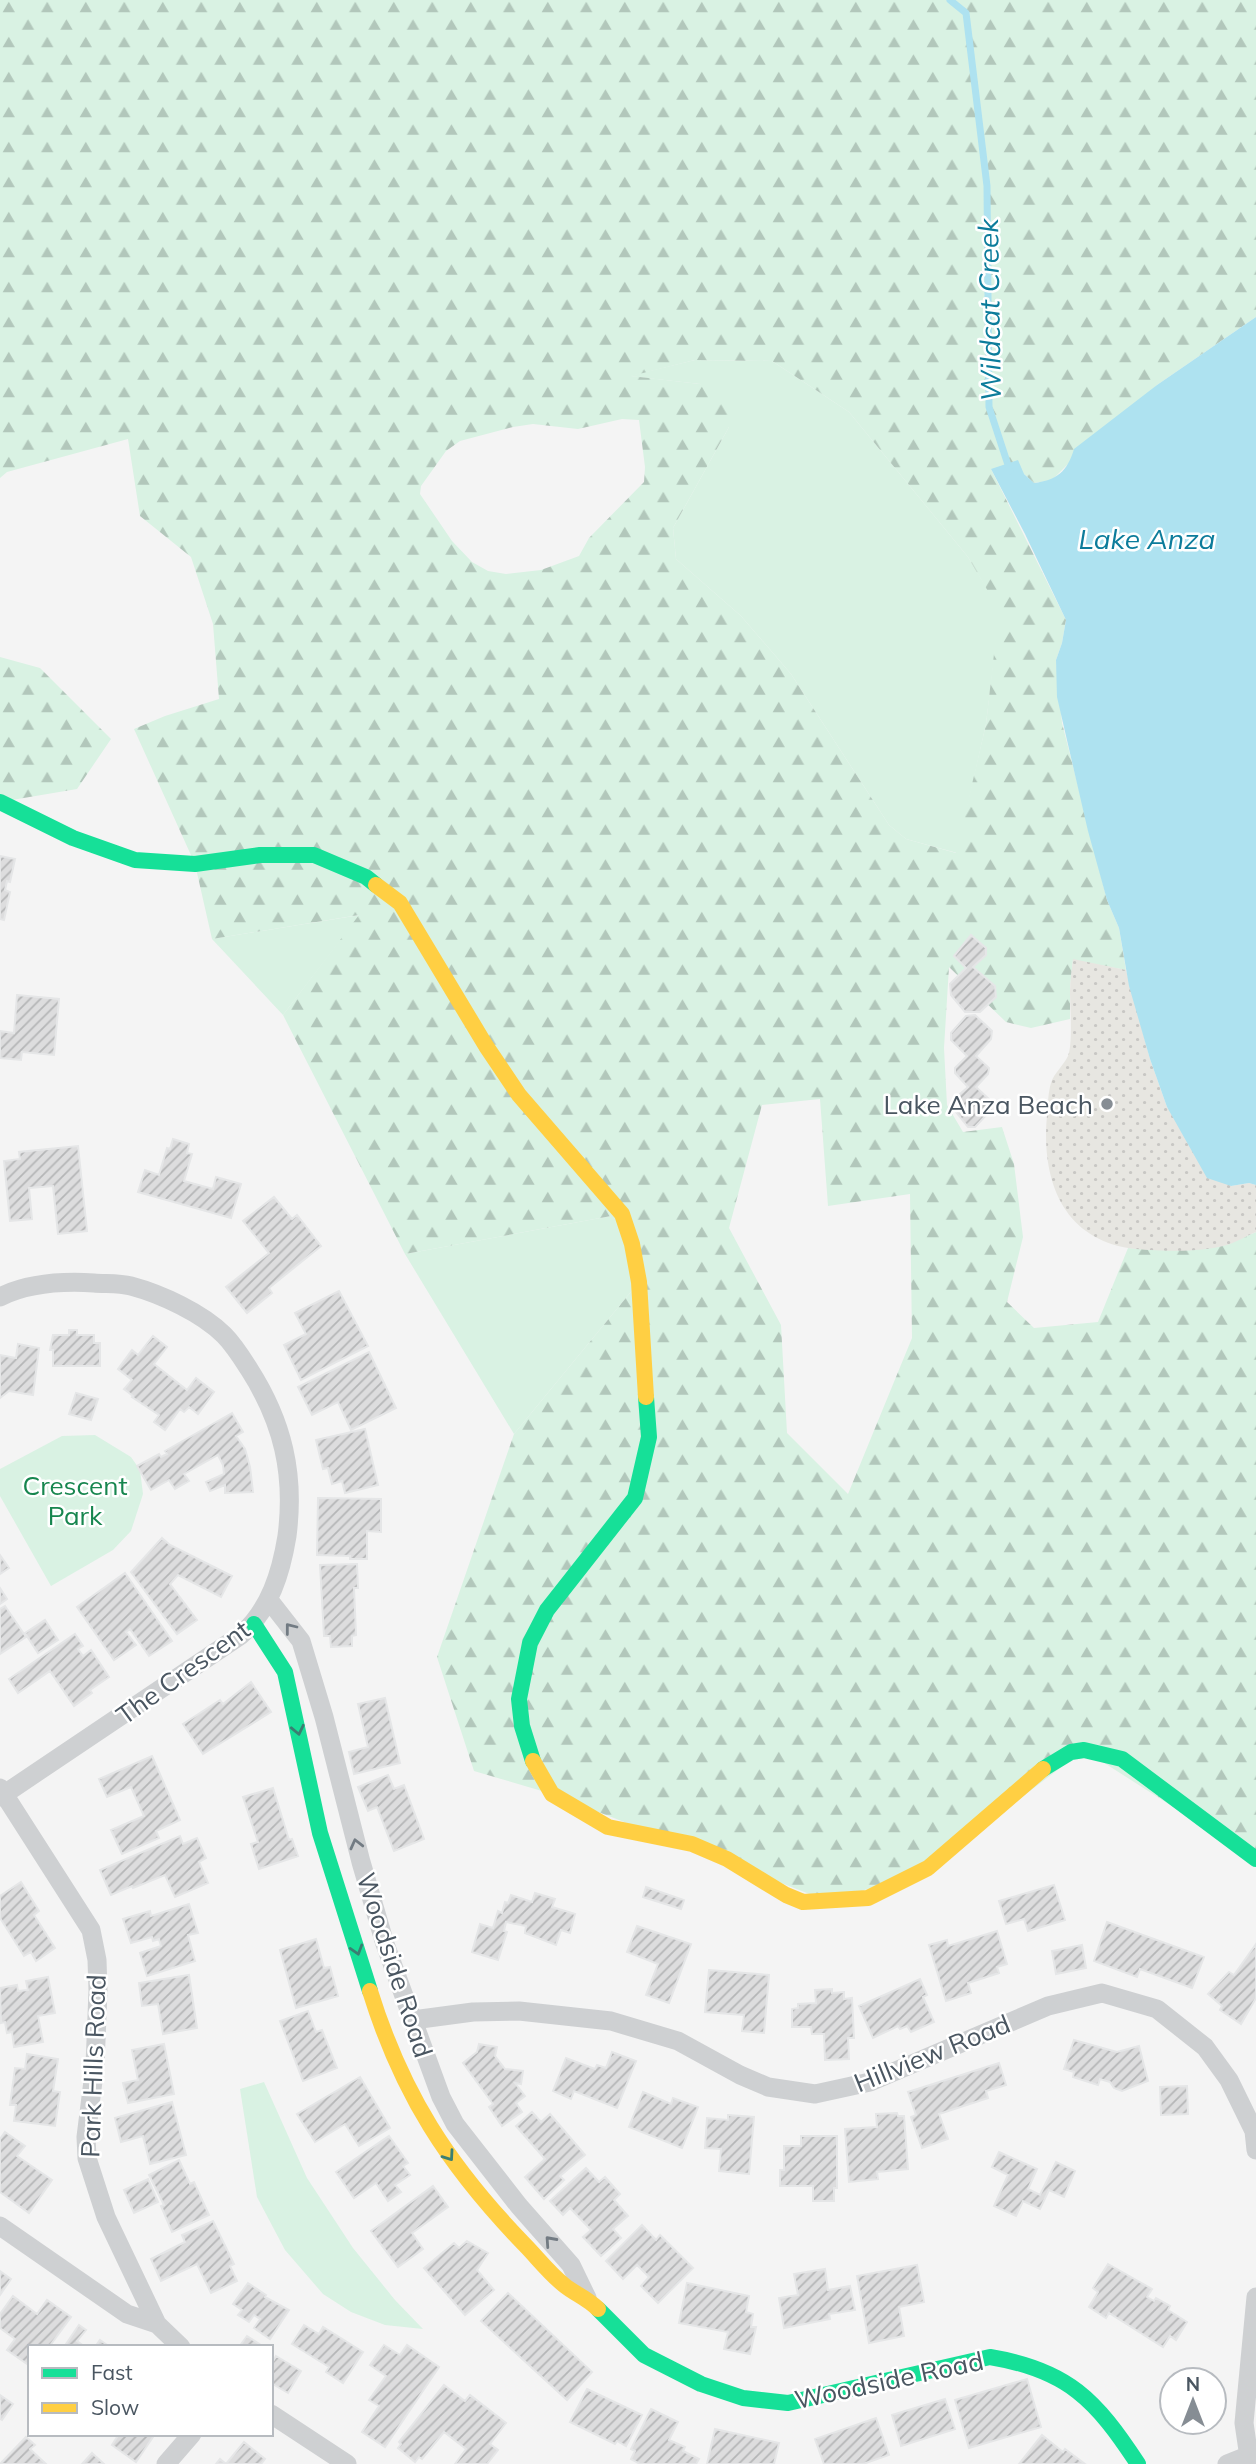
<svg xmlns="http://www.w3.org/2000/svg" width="1256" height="2464" font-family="Mulish,sans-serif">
	<defs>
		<pattern id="forest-firs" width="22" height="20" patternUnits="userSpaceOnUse" patternTransform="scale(1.75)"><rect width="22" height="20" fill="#d9f2e3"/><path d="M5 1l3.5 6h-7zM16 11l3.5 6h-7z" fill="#b2c7bb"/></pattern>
		<pattern id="sand-dots" width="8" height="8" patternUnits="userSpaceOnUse" patternTransform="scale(1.75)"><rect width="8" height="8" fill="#e7e6e1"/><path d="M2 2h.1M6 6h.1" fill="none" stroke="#c8c7c4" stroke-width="1.8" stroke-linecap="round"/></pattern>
		<pattern id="building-hatch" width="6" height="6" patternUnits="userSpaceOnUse" patternTransform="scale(1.75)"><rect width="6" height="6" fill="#ddddde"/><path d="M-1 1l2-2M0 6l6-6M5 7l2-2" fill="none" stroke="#b5b6b7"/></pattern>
	</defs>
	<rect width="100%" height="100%" fill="#f4f4f4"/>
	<path fill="#d9f2e3" d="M695 360 772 361 849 412 968 557 1000 610 986 724 957 853 906 839 889 825 791 674 741 616 676 559 673 528 729 427 700 384 629 376Z
		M360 915 283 1015 212 939Z
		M622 1214 639 1282 514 1434 405 1254Z
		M95 1435 131 1457 140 1470 143 1494 131 1531 113 1550 51 1586 0 1496V1469L62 1436Z
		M264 2082 307 2178 353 2248 395 2300 423 2329 385 2325 351 2312 323 2294 285 2250 257 2197 240 2089Z"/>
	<path fill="url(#forest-firs)" fill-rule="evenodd" d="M0 0H1256V317L1157 385 1070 462 1052 480 1034 483 1024 474 991 469 1066 620 1062 643 1056 660 1062 723 1107 900 1119 928 1126 970 1073 960 1070 987V1019L1031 1028 1006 1022 949 967 944 1048 947 1105 963 1132 1002 1127 1014 1164 1023 1237 1007 1302 1034 1328 1098 1322 1128 1248 1156 1250 1226 1245 1256 1232V1860L1084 1750 928 1868 830 1902 552 1794 474 1771 437 1657 514 1434 639 1282 622 1214 405 1254 283 1015 359 915 212 939 195 864 134 729 165 716 219 699 213 624 191 557 140 516 128 439 7 472 0 478ZM695 360 772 361 849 412 968 557 999 610 986 724 956 853 906 839 889 825 791 674 741 616 676 559 673 528 729 427 728 399 700 384 631 376ZM622 419 639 420 645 467 644 482 589 538 579 556 541 570 506 574 488 571 472 562 452 541 420 494 421 486 446 451 460 441 513 427 533 424 578 429ZM820 1099 828 1206 910 1194 912 1338 848 1494 787 1433 781 1325 729 1228 762 1105Z
		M0 657 40 668 111 739 77 789 0 802Z"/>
	<path fill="url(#sand-dots)" d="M1073 959 1126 970 1150 1059 1167 1107 1231 1186 1249 1183 1256 1185V1232C1246 1236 1237 1242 1227 1245 1198 1253 1165 1251 1136 1249 1062 1241 1041 1179 1047 1115 1048 1104 1048 1093 1051 1083 1054 1073 1064 1065 1068 1056 1073 1043 1070 1006 1070 991 1070 981 1072 970 1073 959Z"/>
	<path fill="#aee2f0" d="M1256 317V1185L1249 1183 1231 1186 1207 1178 1167 1107 1150 1059 1129 986 1119 928 1107 900 1088 831 1057 697 1056 660 1062 643 1066 620 1025 534 991 469 1018 460 1024 474 1034 483C1057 480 1067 472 1074 449L1157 385Z"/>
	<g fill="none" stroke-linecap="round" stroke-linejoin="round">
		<path stroke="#aee2f0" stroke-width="7" d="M950 0 966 13 987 186 989 407 1010 471"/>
	</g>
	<path fill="url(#building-hatch)" stroke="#e5e6e7" stroke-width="2" d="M0 856 15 859 10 882 7 881 5 890 10 892 4 920 0 919Z
		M971 935 986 948V955L973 967 995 986 996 997 980 1012H965L951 995 950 984 966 968 954 956Z
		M17 995 59 999 54 1055 22 1052 21 1060 0 1058V1031L14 1033Z
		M975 1015 992 1031 991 1039 976 1056 989 1068 988 1074 976 1087 992 1102 991 1110 975 1127H968L952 1107 953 1100 968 1087 955 1073V1068L967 1056 951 1040V1033L966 1016Z
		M173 1139 189 1144 187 1153 192 1154 184 1181 213 1189 216 1177 241 1184 231 1218 138 1192 145 1170 159 1175 167 1148 170 1149Z
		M78 1146 87 1231 58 1234 53 1186 29 1188 32 1219 10 1221 4 1161 20 1159 19 1152Z
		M274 1197 292 1219 297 1215 321 1246 269 1288 272 1293 247 1313 226 1287 269 1253 243 1221Z
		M339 1291 368 1346 301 1380 284 1345 306 1334 295 1313Z
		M69 1330H77V1335H94V1343H100V1366H53V1350H50L53 1335H69Z
		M153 1336 167 1347 154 1364 187 1390 196 1378 214 1392 198 1414 189 1407 184 1412 180 1409 165 1430 154 1422 159 1415 132 1397 133 1396 124 1389 132 1380 118 1369 132 1350 138 1355Z
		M18 1344 39 1348 33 1395 9 1391 0 1398V1355L16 1358Z
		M369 1352 396 1408 351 1430 338 1402 312 1415 298 1387Z
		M76 1393 98 1399 91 1420 69 1414Z
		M232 1413 243 1432 236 1436 245 1449 250 1467 253 1492 225 1493V1485L210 1491 206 1482 224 1474 223 1465 218 1455 184 1474 189 1481 175 1489 169 1480 151 1490 137 1466 159 1454 161 1457 167 1454 165 1451Z
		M365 1429 378 1485 345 1493 342 1481 332 1484 328 1468 323 1469 316 1440Z
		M318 1498 381 1499V1532L367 1531V1559H350V1556L317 1555Z
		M162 1538 170 1545 232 1576 221 1597 178 1575 170 1584 197 1620 177 1634 131 1572Z
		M0 1555 9 1568 0 1574Z
		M357 1564 358 1588H354L356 1635 352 1636V1646L331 1647 330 1636H324L320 1565Z
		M125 1573 172 1641 149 1656 130 1629 126 1632 136 1645 114 1660 77 1607Z
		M0 1588 7 1599 0 1604Z
		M5 1606 26 1637 0 1654V1609Z
		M45 1620 58 1640 38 1653 25 1633Z
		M75 1634 83 1646 78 1649 83 1656 91 1650 109 1677 90 1690 92 1693 74 1706 50 1671 18 1693 9 1679Z
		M251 1682 271 1712 203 1754 183 1724 220 1700 223 1704Z
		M385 1698 400 1763 354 1774 349 1752 368 1747 358 1704Z
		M152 1756 180 1820 156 1831 159 1838 122 1854 111 1830 144 1816 131 1787 107 1797 99 1779Z
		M388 1775 394 1789 404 1785 424 1839 394 1851 377 1807 368 1811 358 1787Z
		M273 1788 289 1840 292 1839 298 1856 259 1869 251 1844 258 1842 243 1797Z
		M180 1836 183 1844 197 1838 206 1858 199 1862 208 1883 175 1897 165 1875 133 1888 132 1886 111 1895 100 1870Z
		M21 1882 39 1911 34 1915 55 1948 36 1961 31 1952 24 1956 0 1918V1896Z
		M1054 1885 1065 1920 1028 1931 1024 1919 1006 1924 999 1901Z
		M646 1887 684 1900 681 1909 643 1897Z
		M535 1893 555 1899 552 1907 575 1914 570 1933 561 1930 556 1945 525 1933 526 1926 506 1922 504 1931 507 1932 498 1960 472 1952 480 1924 493 1928 498 1911 502 1913 505 1902 508 1903 511 1895 532 1902Z
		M189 1904 198 1933 188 1935 195 1961 147 1976 140 1953 161 1946 159 1939 153 1941 152 1937 131 1943 123 1919 150 1911 151 1916Z
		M1107 1922 1204 1957 1192 1988 1140 1969 1137 1977 1094 1961Z
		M637 1926 691 1944 669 2003 646 1995 658 1964 627 1952Z
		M997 1931 1007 1964 997 1967 999 1973 968 1983 971 1993 946 2001 929 1945 947 1940 948 1946Z
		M316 1939 324 1968 330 1967 338 1996 296 2008 280 1950Z
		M1256 1944V1998L1241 2024 1220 2010 1222 2006 1208 1994 1229 1972 1234 1975Z
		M1082 1945 1086 1968 1056 1974 1052 1951Z
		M709 1970 769 1975 764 2033 742 2031 744 2015 705 2012Z
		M189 1975 197 2028 163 2034 158 2004 142 2006 139 1983Z
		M48 1977 55 2013 38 2016 43 2042 14 2047 12 2032 7 2033 5 2022 1 2023 0 1988 17 1985 18 1991 28 1990 26 1981Z
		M920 1979 927 1995 923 1997 934 2022 911 2032 907 2026 900 2029 898 2026 873 2038 859 2006Z
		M832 1989V1993L844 1992V1999L852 1998 854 2038H848L849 2059 825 2060 824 2034H812L811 2027H792V2009L798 2008V2004L816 2003 815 1990Z
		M308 2011 316 2032 322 2030 337 2068 303 2081 280 2021Z
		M1074 2040 1117 2052 1139 2046 1148 2081 1122 2091 1114 2088 1110 2082 1100 2079 1098 2085 1073 2077 1074 2072 1064 2069Z
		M164 2044 174 2094 128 2103 123 2083 138 2080 132 2050Z
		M479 2044 497 2047 495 2056 505 2069 523 2071 521 2084 515 2083 525 2096 516 2103 522 2112 502 2126 489 2107 493 2104 463 2063 477 2052Z
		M612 2052 636 2061 617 2108 574 2091 571 2099 553 2091 566 2058 595 2069 597 2065 606 2068Z
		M27 2054 58 2059 53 2091 60 2092 55 2126 14 2121 16 2105H10L15 2068 25 2069Z
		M999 2063 1006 2085 986 2091 988 2098 939 2114 948 2139 922 2148 911 2117 916 2115 908 2092Z
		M360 2077 390 2128 359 2146 345 2124 315 2142 297 2114Z
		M1187 2086 1188 2114 1161 2115 1160 2087Z
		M643 2092 671 2104 673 2098 698 2107 682 2148 629 2127Z
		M172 2102 186 2155 150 2164 143 2136 121 2142 115 2118Z
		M532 2112 541 2122 550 2114 585 2155 560 2176 564 2180 544 2199 525 2177 545 2159 516 2126Z
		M897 2113 898 2116H904L908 2169 877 2172 878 2179 849 2182 845 2129 877 2127 876 2114Z
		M728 2115 754 2117 749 2174 719 2171 721 2149 705 2148 707 2118 728 2120Z
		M5 2132 25 2146 17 2156 52 2180 29 2213 0 2192V2139Z
		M389 2136 408 2163 403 2166 410 2175 395 2185 401 2192 388 2201 376 2183 354 2198 336 2172Z
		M801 2136H837V2188H834V2201H813V2186H780V2170H784V2146H801Z
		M999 2152 1037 2169 1028 2189 1040 2195 1056 2162 1075 2171 1064 2197 1049 2190 1040 2209 1023 2201 1016 2216 994 2206 1008 2175 992 2167Z
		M179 2160 190 2184 194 2182 209 2215 172 2232 161 2206 164 2205 149 2175Z
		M586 2168 599 2182 605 2177 620 2194 614 2200 628 2216 613 2229 621 2238 601 2256 583 2237 591 2230 570 2208 563 2215 550 2201Z
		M148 2179 158 2202 134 2213 124 2190Z
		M433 2186 448 2207 412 2233 423 2249 398 2267 371 2231Z
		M213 2221 234 2264 230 2266 237 2281 211 2293 197 2264 161 2281 151 2259 185 2242 182 2235Z
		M642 2225 656 2240 660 2235 693 2268 658 2303 641 2286 649 2277 637 2265 623 2279 606 2261Z
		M467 2241 488 2253 477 2270 494 2290 465 2315 424 2268 454 2243 459 2248Z
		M1108 2264 1152 2289 1147 2297 1154 2301 1156 2298 1170 2306 1168 2310 1187 2322 1176 2340 1170 2336 1163 2347 1109 2313 1106 2318 1089 2307 1098 2292 1093 2288Z
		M917 2265 924 2302 899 2307 904 2336 869 2343 857 2276Z
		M825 2269 828 2290 850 2286 855 2310 829 2314 830 2319 784 2328 779 2298 798 2295 794 2274Z
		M0 2271 11 2279 0 2295Z
		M248 2283 266 2295 265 2297 289 2310 270 2339 254 2328 260 2319 254 2315 249 2322 238 2315 242 2310 233 2304Z
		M687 2283 749 2296 746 2312 753 2314 751 2327H756L750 2354 724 2349 728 2332 679 2323Z
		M508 2293 592 2372 567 2400 481 2321Z
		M13 2296 37 2314 47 2300 71 2317 49 2347H30V2366L7 2350 15 2339 0 2328V2314Z
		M79 2325 86 2330 77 2341 85 2347H64Z
		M304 2325 319 2334 323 2327 363 2352 343 2383 326 2372 329 2367 292 2344Z
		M247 2336 261 2345 260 2347H239Z
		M100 2340 110 2347H95Z
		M384 2345 400 2355 407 2345 439 2367 385 2447 362 2432 379 2406 369 2400 386 2376 370 2365Z
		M276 2356 301 2371 288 2393 271 2383V2365Z
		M1027 2379 1041 2427 969 2448 955 2400Z
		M444 2385 465 2401 470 2395 506 2423 490 2444 498 2450 487 2464H455L466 2449 444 2432 422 2459 419 2457 415 2462 398 2448 401 2444 399 2442Z
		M587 2389 642 2415 626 2446 617 2441 615 2444 570 2422Z
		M0 2395 13 2404 2 2420 0 2419Z
		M945 2399 955 2429 901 2446 892 2415Z
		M651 2409 678 2422 669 2440 685 2447 683 2451 699 2459 696 2464H640L631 2459 635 2451 631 2449Z
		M876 2418 889 2455 863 2464H824L815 2439Z
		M715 2429 779 2443 774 2464H707Z
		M119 2434H155L136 2462 112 2445Z
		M1042 2435 1063 2452 1065 2449 1085 2464H1019Z
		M26 2437 35 2445 30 2449 46 2464H0Z
		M244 2442 265 2459 261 2464H216L220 2459 226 2464Z
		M92 2453 104 2464H82Z"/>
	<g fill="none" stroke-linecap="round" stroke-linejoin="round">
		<path stroke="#ced0d2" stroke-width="19" d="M0 1297C28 1283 62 1281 94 1283 105 1284 119 1283 131 1286 161 1294 202 1313 224 1335 234 1345 242 1358 249 1369 283 1422 295 1474 287 1536 281 1573 270 1609 241 1635L0 1797
			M269 1600 301 1641 324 1717 361 1862 385 1944 441 2097 455 2124 519 2206 571 2265 587 2298
			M0 1788 91 1930 97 1960 98 1991 95 2065 86 2137 87 2158 106 2217 157 2324 181 2347
			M413 2020 473 2012 519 2011 611 2021 678 2041 740 2075 768 2087 815 2094 870 2082 1048 2006 1102 1993 1157 2009 1205 2047 1229 2080 1254 2131 1256 2150
			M0 2226 127 2314 157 2324
			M271 2414 347 2464
			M166 2464 192 2434
			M1227 2464 1247 2456
			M1250 2464 1244 2423 1256 2297"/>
		<path stroke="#16e098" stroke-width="16" d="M0 802 73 838 135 860 195 864 260 855H314L366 877 376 885
			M254 1624 285 1672 320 1833 370 1991
			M533 1761 522 1726 519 1699 530 1643 547 1610 635 1498 649 1437 646 1397
			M1043 1769 1071 1752 1084 1750 1122 1759 1256 1859
			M598 2309 644 2355 701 2384 743 2398 788 2403 990 2357C1068 2370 1096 2400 1138 2464"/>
		<path stroke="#ffcf43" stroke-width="16" d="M376 885 400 903 486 1046 519 1095 622 1214 632 1244 639 1282 646 1397
			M533 1761 552 1794 608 1827 692 1844 727 1859 786 1895 803 1902 868 1898 928 1868 1043 1769
			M370 1991C402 2094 448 2165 523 2243 536 2256 549 2273 564 2285 575 2294 587 2298 598 2309"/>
	</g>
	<defs><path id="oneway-chevron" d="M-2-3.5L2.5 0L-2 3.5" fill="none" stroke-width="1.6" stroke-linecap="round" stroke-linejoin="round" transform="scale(1.75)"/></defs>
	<g stroke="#727b83">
		<use href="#oneway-chevron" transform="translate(290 1628) rotate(-128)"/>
		<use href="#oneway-chevron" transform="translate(356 1844) rotate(-104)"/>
		<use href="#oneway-chevron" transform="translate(550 2241) rotate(-132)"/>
	</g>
	<g stroke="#3a7f72">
		<use href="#oneway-chevron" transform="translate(298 1730) rotate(78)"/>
		<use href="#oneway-chevron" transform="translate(357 1950) rotate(73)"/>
		<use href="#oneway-chevron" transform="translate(449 2156) rotate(55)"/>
	</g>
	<circle fill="#868d94" stroke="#fff" stroke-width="2.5" cx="1107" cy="1104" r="7"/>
	<g text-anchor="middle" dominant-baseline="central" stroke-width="5" stroke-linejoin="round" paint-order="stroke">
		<g font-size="26" fill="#4a5661" stroke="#fff" text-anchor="end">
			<text x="1093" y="1104">Lake Anza Beach</text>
		</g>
		<g font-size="26" fill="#17864f" stroke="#fff">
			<text x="75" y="1485">Crescent<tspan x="75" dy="30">Park</tspan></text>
		</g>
		<g font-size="26" fill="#4a5661" stroke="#fff">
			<text transform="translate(183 1672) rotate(-36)">The Crescent</text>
			<text transform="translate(395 1965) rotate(72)">Woodside Road</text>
			<text transform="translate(932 2053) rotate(-22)">Hillview Road</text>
			<text transform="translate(93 2066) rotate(-88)">Park Hills Road</text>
			<text transform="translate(889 2380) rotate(-12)">Woodside Road</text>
		</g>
		<g font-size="28" font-style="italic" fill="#0c7c9b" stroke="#fff">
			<text transform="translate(989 310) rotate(-91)">Wildcat Creek</text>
			<text x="1147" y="538">Lake Anza</text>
		</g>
	</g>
	<rect x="28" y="2345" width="245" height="91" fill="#ffffff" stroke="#b7bbc0" stroke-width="2"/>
	<rect x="42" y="2368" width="35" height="10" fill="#16e098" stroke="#b7bbc0" stroke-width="2"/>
	<text x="91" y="2380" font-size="21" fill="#4a5661">Fast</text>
	<rect x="42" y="2403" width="35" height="10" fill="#ffcf43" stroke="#b7bbc0" stroke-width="2"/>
	<text x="91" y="2415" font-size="21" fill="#4a5661">Slow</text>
	<g transform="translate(1193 2401)"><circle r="33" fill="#ffffff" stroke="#b7bbc0" stroke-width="2"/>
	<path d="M0-5L12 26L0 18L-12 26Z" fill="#868d94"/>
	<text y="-10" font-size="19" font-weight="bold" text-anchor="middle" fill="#4a5661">N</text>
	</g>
</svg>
